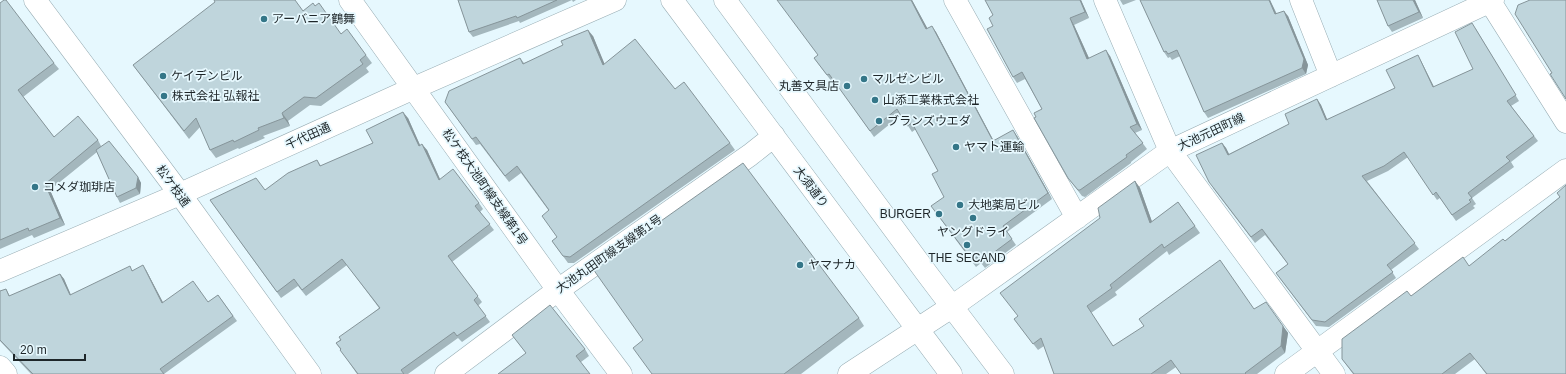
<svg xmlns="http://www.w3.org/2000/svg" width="1566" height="374" font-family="Helvetica,'Noto Sans JP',sans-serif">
	<rect width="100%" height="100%" fill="#e6f8fe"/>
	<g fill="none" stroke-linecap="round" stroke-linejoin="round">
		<defs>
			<path id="minor" d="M35 0 180 194 310 374
				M350 0 558 290 621 374
				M672 0 951 374
				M725 0 928 275 1003 374
				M955 0 1077 218
				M1105 0 1170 151 1334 374
				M1301 0 1331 76
				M1489 0 1566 122
				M0 271 180 194 414 88 615 0
				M0 367 6 374
				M446 374 558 290 750 155 774 136
				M849 374 953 306 1170 151 1493 0
				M1286 374 1566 170"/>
		</defs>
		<use href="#minor" stroke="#98adb4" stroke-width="23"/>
		<use href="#minor" stroke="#fff" stroke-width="22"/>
	</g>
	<path fill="#a4b7bd" d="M458 0H576L573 2 572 0 520 23 519 21 473 37 469 32Z
		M912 0 927 28 936 32 993 140 1017 136 1052 199 1007 232 1016 245 985 268 981 263 976 267 936 213 944 197 938 171 916 129 912 132 901 115 874 137 834 80 832 82 814 58Z
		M985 0H1081L1089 18 1074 25 1089 58 1110 56 1142 130 1135 133 1147 149 1131 162V163L1085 197 1082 196 1068 178 1036 117 1042 109 1025 79 1017 83 1013 77 993 26V15Z
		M1120 0H1136L1123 5Z
		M1140 0H1270L1277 14 1288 16 1308 65 1306 74 1208 118 1204 112 1180 56 1172 60 1170 57 1168 58 1164 52Z
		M1377 0H1415L1423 18 1392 32 1388 26Z
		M0 3 54 63 59 69 23 97 54 137 98 140 101 146 138 177 141 183 140 194 120 203 117 197 97 152 50 190 65 225 34 238 32 235 0 249Z
		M215 3 303 11 341 34 366 55 372 63 366 68 369 72 321 106 310 105 288 121 290 126 263 136 265 138 239 149 238 148 216 158 210 150 200 127 189 139 133 65Z
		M1476 29 1519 101 1511 106 1538 141 1511 162 1514 167 1472 198 1476 204 1473 206 1475 208 1456 221 1440 198 1437 200 1408 157 1388 171 1367 181 1419 249 1391 270 1396 278 1329 327 1316 326 1276 273 1288 264 1265 235 1255 243 1213 188 1222 143 1226 148 1229 154 1289 124 1317 99 1321 105 1327 120 1395 88 1421 61 1434 87 1473 69Z
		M593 36 604 64 675 89 730 143 735 150 574 263H568L552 241 557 237 549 211 521 173 509 182 480 144 476 145 445 102 520 58 524 63Z
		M408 118 420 145 427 150 440 179 479 203 483 209 480 212 494 230 452 262 482 302 478 306 490 322 462 342 458 338 408 374H357L336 343 379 308 347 265 306 296 298 286 281 298 210 200 265 190 317 160 321 166 373 143Z
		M1135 181 1140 188 1152 222 1178 202 1200 233 1169 255 1167 251 1115 292 1117 295 1091 313 1113 346 1254 309 1283 326 1288 333 1285 353 1257 374H1181L1176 367 1166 374H1054L1044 346 1038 350 1014 319 1018 317 1100 218Z
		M1566 185V374H1486L1475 359 1455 374H1353L1342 359 1411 296 1469 266 1505 241 1560 197Z
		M133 270H146L163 303 208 302 218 295 237 321 164 374H31L0 341V291L6 289 10 296 60 274 64 279 71 295Z
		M859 318 864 326 801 374H652Z
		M512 335 585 349 589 356 581 362 526 353Z"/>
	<path fill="#86959a" d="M911 0H912L931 35 926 29Z
		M1080 0H1081L1089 18 1085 12Z
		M1269 0H1270L1279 20 1275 14Z
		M1413 0H1415L1423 18 1419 12Z
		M1284 11 1288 16 1308 65 1306 74 1302 68Z
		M1070 18 1074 25 1092 65 1087 59Z
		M932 26 936 32 997 147 993 141Z
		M588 30 593 36 608 72 603 65Z
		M1106 50 1110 56 1142 130 1137 124Z
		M1418 55 1437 93 1433 87Z
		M1317 99 1321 105 1330 126 1326 120Z
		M403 112 408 118 423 152 419 146Z
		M282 113 288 121 290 126 284 118Z
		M1013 130 1017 136 1052 199 1048 193Z
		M1222 143 1226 148 1232 160 1228 155Z
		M422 144 427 150 443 186 439 180Z
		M138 177 141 183 140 194 136 188Z
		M1135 181 1140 188 1155 230 1150 223Z
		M45 184 50 190 65 225 60 218Z
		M143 265 146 270 166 308 162 303Z
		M60 274 64 279 73 300 70 295Z
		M1283 326 1288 333 1285 353 1281 346Z"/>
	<path fill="#bfd5dc" stroke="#86959a" d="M4 0H6L54 63 18 90 54 137 78 116 98 140 45 184 60 218 29 231 28 228 0 240V3Z
		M214 0H295L303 11 313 3 315 6 319 3 341 34 347 29 366 55 360 60 363 64 316 98 304 97 282 113 284 118 258 128 259 130 234 142 233 140 210 150 196 118 184 131 133 65 215 2Z
		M458 0H557L517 18 516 16 469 32Z
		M777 0H911L926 29 932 26 993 141 1013 130 1048 193 1003 226 1012 239 981 262 977 257 972 260 931 206 944 197 932 174 938 171 912 123 907 126 897 109 870 131 829 74 827 75 814 58 818 55Z
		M985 0H1080L1085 12 1070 18 1087 59 1106 50 1137 124 1130 127 1143 143 1126 155 1127 157 1080 190H1078L1068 178 1034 118 1036 117 1034 113 1042 109 1022 72 1013 77 987 29 993 26 989 18 993 15Z
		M1140 0H1269L1275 14 1284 11 1304 59 1302 68 1204 112 1177 50 1168 54 1166 51 1164 52Z
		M1377 0H1413L1419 12 1388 26Z
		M1530 0H1566V99L1550 74 1552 73 1515 14 1518 5Z
		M1472 23 1516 95 1507 101 1534 136 1506 157 1510 161 1468 193 1472 198 1469 200 1471 202 1452 215 1436 192 1433 195 1404 152 1384 166 1362 176 1415 243 1387 265 1393 272 1325 322 1312 320 1276 273 1288 264 1262 229 1251 237 1209 182 1196 155 1222 143 1228 155 1289 124 1285 114 1317 99 1326 120 1395 88 1386 70 1418 55 1433 87 1473 69 1455 32Z
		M588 30 603 65 635 39 675 89 684 82 730 143 570 257 563 256 552 241 557 237 542 216 549 210 517 166 505 176 476 137 472 139 445 102 449 91 520 58 523 64 563 45 561 41Z
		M403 112 419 146 422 144 439 180 453 169 479 203 475 206 490 224 448 256 478 296 474 300 486 316 457 336 454 332 401 370 404 374H358L340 350 341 349 336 343 341 340 339 337 380 308 342 259 302 290 294 279 277 292 210 200 256 178 265 190 288 173 317 160 320 166 373 143 366 130Z
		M109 141 138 177 136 188 117 197 96 150Z
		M743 163 859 318 784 374H652L633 348 643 340 593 269Z
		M1135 181 1150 223 1178 202 1195 226 1164 248 1162 244 1110 285 1112 288 1087 306 1113 346 1144 326 1139 319 1220 260 1254 309 1266 302 1283 326 1281 346 1245 373 1246 374H1181L1171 360 1151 374H1054L1041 338 1033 344 1014 319 1018 316 1000 293 1100 218 1098 208Z
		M1566 185V374H1487L1470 353 1442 374H1354L1342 359V339L1407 291 1411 296 1463 257 1469 266 1503 239 1505 241 1560 197 1557 193Z
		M143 265 162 303 193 281 208 302 218 295 233 316 160 369 164 374H33L0 340V291L6 289 9 296 60 274 70 295 130 266 132 271Z
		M550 305 585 349 576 356 590 374H498L526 353 512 335Z"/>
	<g fill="#347688" stroke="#e6f8fe" stroke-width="1.5">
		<circle cx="264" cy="19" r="4"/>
		<circle cx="163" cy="76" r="4"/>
		<circle cx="864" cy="79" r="4"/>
		<circle cx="847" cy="86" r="4"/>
		<circle cx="164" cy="96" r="4"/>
		<circle cx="875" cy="100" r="4"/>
		<circle cx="879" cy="121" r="4"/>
		<circle cx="956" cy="147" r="4"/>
		<circle cx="35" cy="187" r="4"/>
		<circle cx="960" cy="205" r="4"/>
		<circle cx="939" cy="214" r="4"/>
		<circle cx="973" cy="218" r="4"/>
		<circle cx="967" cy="245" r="4"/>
		<circle cx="800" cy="265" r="4"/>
	</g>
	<g text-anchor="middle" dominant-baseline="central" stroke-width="3.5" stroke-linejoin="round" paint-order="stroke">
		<g font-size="12" fill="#1e2629" stroke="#e6f8fe" text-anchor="start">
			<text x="272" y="19">アーバニア鶴舞</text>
			<text x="171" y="76">ケイデンビル</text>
			<text x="872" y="79">マルゼンビル</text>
			<text x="839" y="86" text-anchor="end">丸善文具店</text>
			<text x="172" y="96">株式会社 弘報社</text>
			<text x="883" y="100">山添工業株式会社</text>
			<text x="887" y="121">ブランズウエダ</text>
			<text x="964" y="147">ヤマト運輸</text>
			<text x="43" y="187">コメダ珈琲店</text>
			<text x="968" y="205">大地薬局ビル</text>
			<text x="931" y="214" text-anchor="end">BURGER</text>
			<text x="973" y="232" text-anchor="middle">ヤングドライ</text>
			<text x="967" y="258" text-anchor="middle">THE SECAND</text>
			<text x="808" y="265">ヤマナカ</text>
		</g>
		<g font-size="12" fill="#1e2629" stroke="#e6f8fe">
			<text transform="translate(1211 132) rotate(-25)">大池元田町線</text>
			<text transform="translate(308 136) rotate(-24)">千代田通</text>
			<text transform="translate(173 186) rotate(54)">松ケ枝通</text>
			<text transform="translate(485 187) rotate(55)">松ケ枝大池町線支線第1号</text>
			<text transform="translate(811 187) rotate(53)">大須通り</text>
			<text transform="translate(609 254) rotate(-35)">大池丸田町線支線第1号</text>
		</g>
	</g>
	<path d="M14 354v6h71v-6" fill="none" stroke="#1e2629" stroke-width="2"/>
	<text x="20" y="354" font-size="12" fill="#1e2629" stroke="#e6f8fe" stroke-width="3" paint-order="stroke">20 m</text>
</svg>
